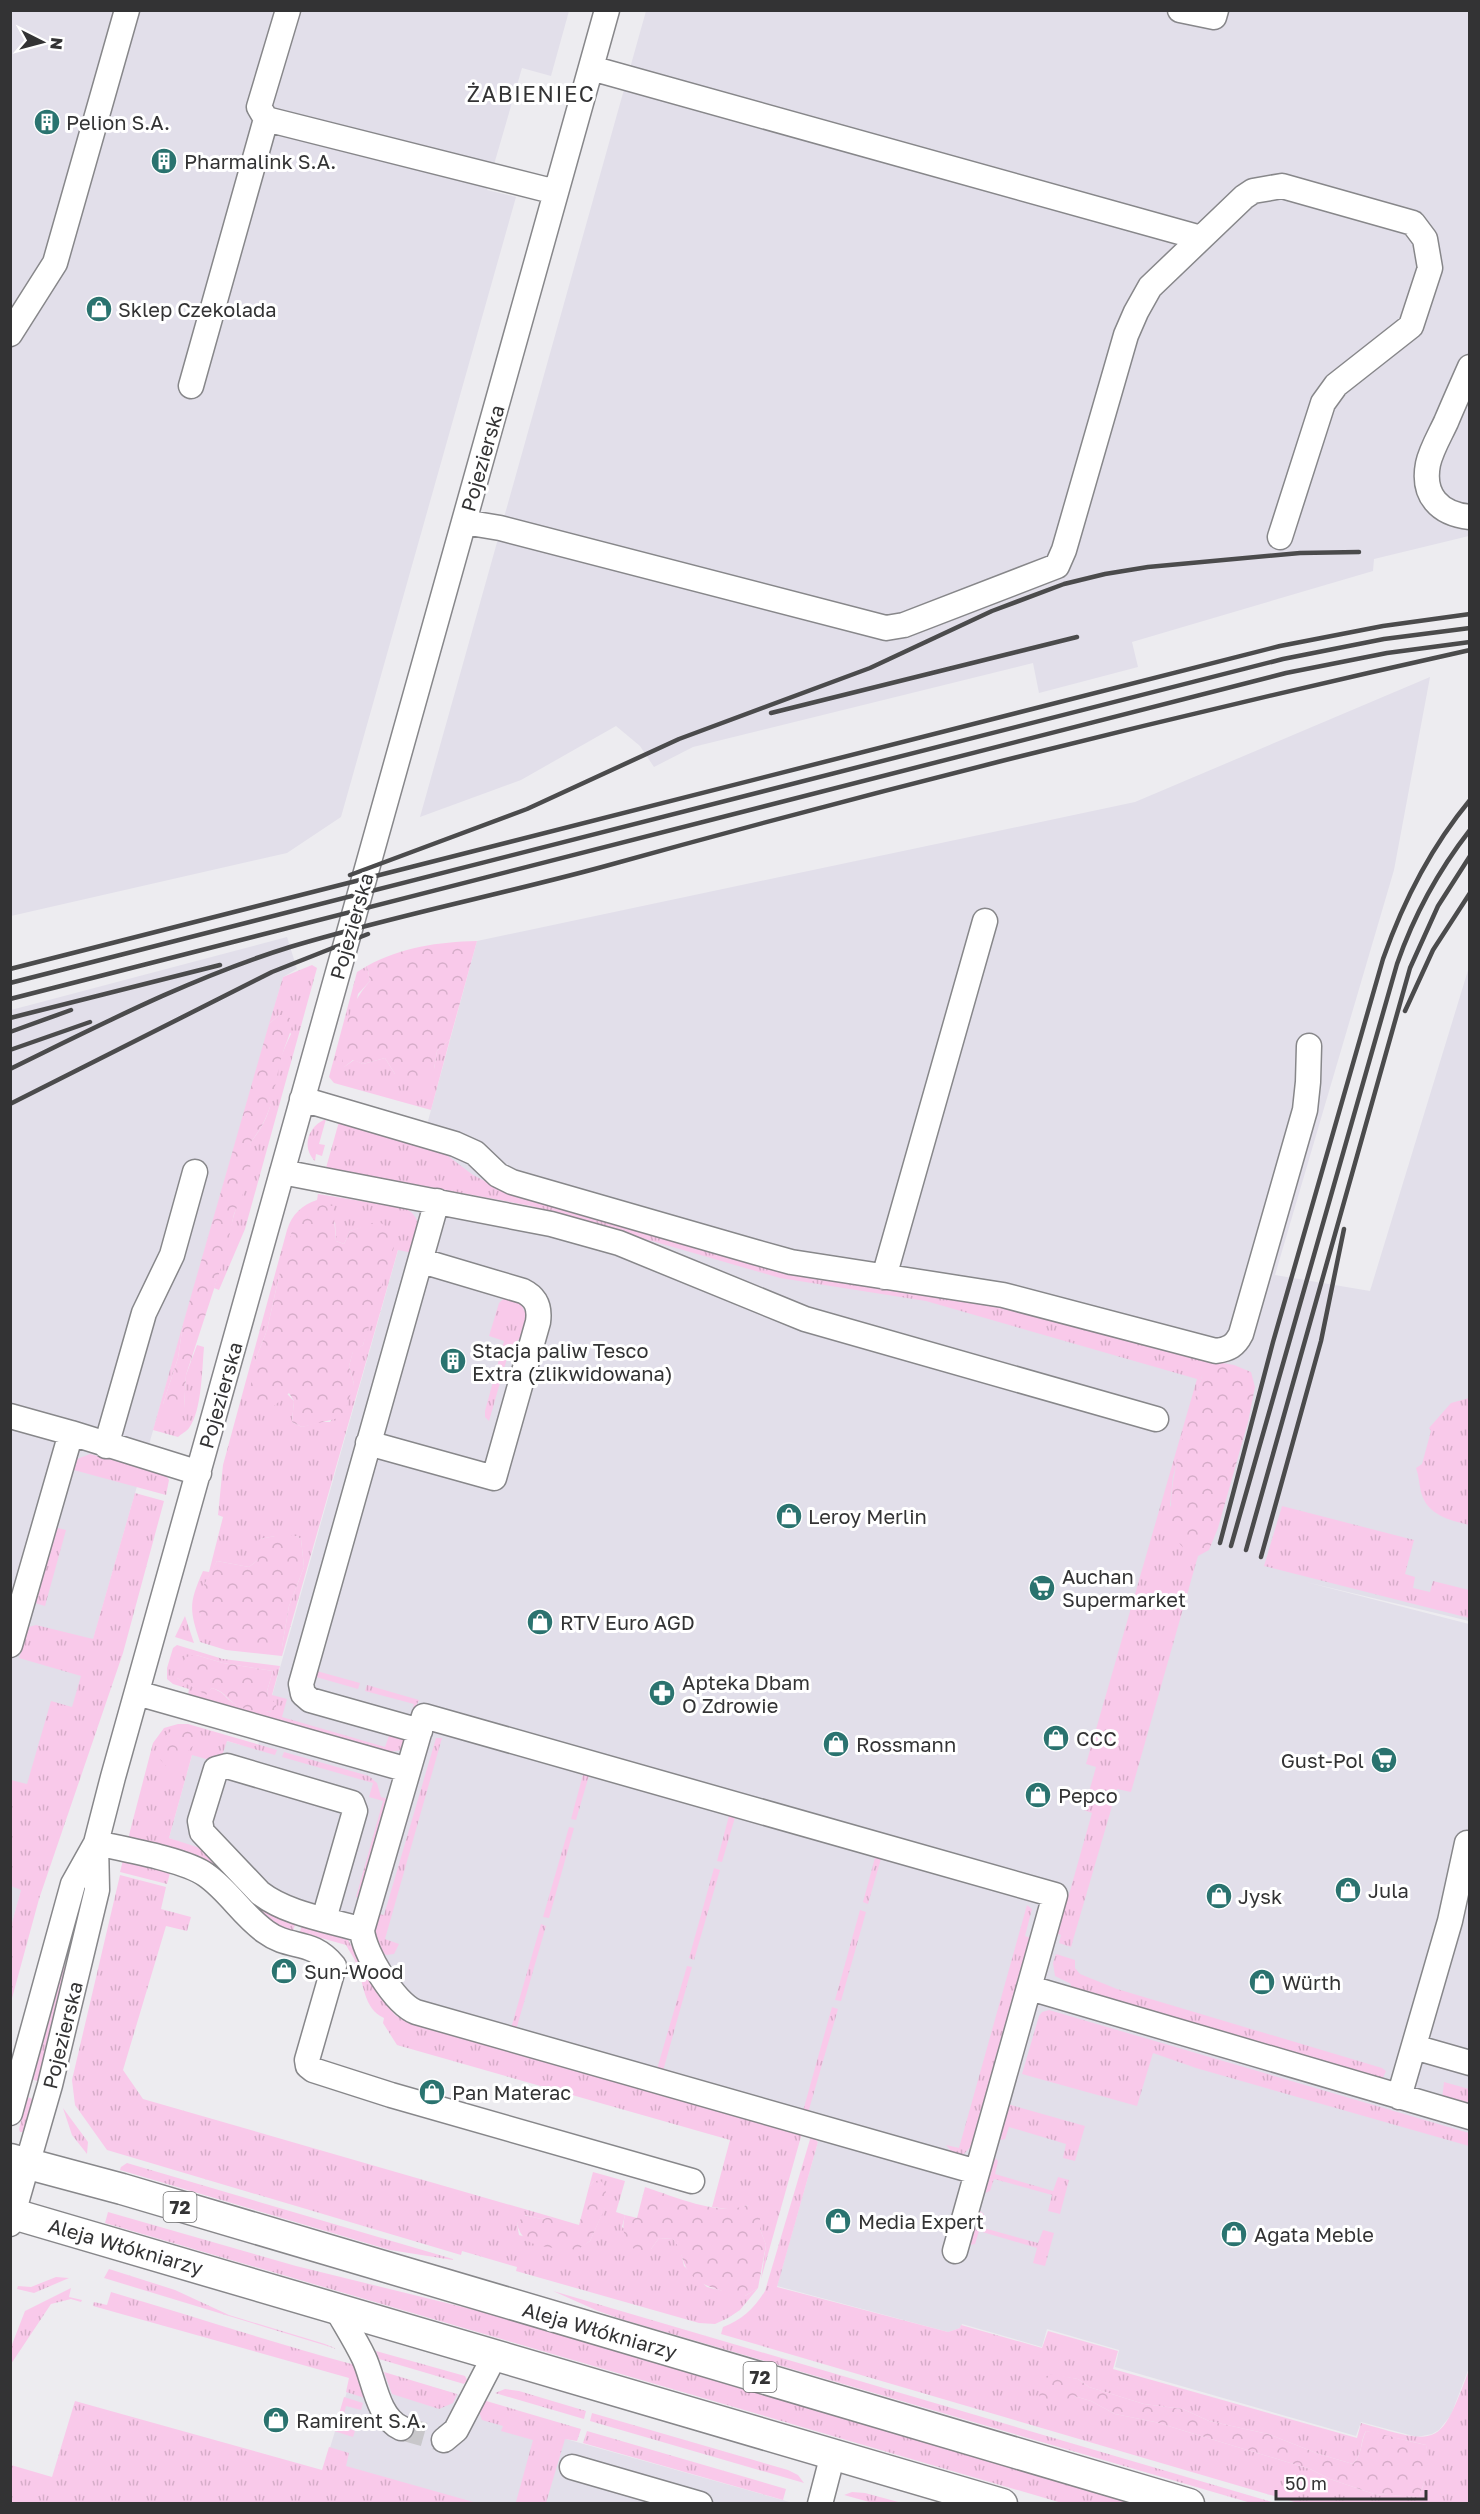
<svg xmlns="http://www.w3.org/2000/svg" width="1480" height="2514" font-family="'Golos Text',sans-serif">
	<defs>
		<pattern id="grass-tufts" width="24" height="20" patternUnits="userSpaceOnUse" patternTransform="scale(1.5)"><rect width="24" height="20" fill="#f9c9ea"/><path d="M3 7l-1-3M5 7V3M7 7l1-3M15 17l-1-3M17 17v-4M19 17l1-3" fill="none" stroke="#d6adc9"/></pattern>
		<pattern id="forest-crowns" width="20" height="18" patternUnits="userSpaceOnUse" patternTransform="scale(1.5)"><rect width="20" height="18" fill="#f9c9ea"/><path d="M2 6a3 3 0 1 1 6 0M12 15a3 3 0 1 1 6 0" fill="none" stroke="#d6adc9"/></pattern>
	</defs>
	<rect width="100%" height="100%" fill="#edecf0"/>
	<path fill="#e2dfea" d="M10 11H569L551 76 522 68 493 168 487 190 516 197 341 817 287 853 11 916Z
		M646 11H1469V536L1374 559 1373 571 1132 642 1138 667 1039 693 1033 663 693 747 654 767 640 746 616 726 521 780 420 817Z
		M1430 677 1394 870 1275 1275 1370 1291 1469 967V1621L1306 1582 1469 1624 1470 2365 1451 2415 1439 2430 1432 2434 1417 2437 1361 2422 1356 2436 1115 2367 1119 2350 1047 2329 1042 2347 962 2324 960 2328 948 2332 777 2286 818 2142 816 2138 402 2018 390 2006 349 1938 269 1913 253 1902 207 1852 169 1838 192 1755 226 1741 257 1749 416 1187 508 1202 554 1213 555 1210 506 1196 422 1143 477 941 1135 802Z
		M287 937 297 969 283 977 11 1926V1010Z
		M355 2365 569 2426 566 2439 793 2503H436L323 2471Z"/>
	<path fill="url(#grass-tufts)" fill-rule="evenodd" d="M312 965 317 968 245 1229 219 1290 214 1288C222 1264 227 1240 234 1215 242 1189 253 1172 250 1143 277 1110 269 1095 280 1060 283 1051 287 1042 291 1034L279 1015 269 1024 283 977Z
		M367 966 370 981 358 994 344 1067 354 1060 363 1064 385 1058 395 1074 434 1069 437 1051 450 1039 431 1110 334 1083 329 1077 357 972Z
		M340 1118 436 1147 473 1175 514 1196 778 1271 998 1303 1217 1362 1202 1376 1173 1476 1170 1505 1194 1554 1198 1556 1131 1792 1117 1789 1071 1947 1059 1943 1061 1935 1055 1933 1070 1891 1092 1813 1084 1810 1096 1767 1086 1764 1197 1379 926 1301 780 1278 531 1206 326 1168Z
		M326 1119 319 1144 325 1145 322 1156 316 1154 315 1161C301 1147 308 1126 326 1119Z
		M318 1194 404 1208C425 1217 417 1235 413 1253L398 1250 282 1656 226 1650 200 1642C189 1609 189 1603 203 1571L209 1572 223 1517 218 1515 223 1465 287 1230C292 1214 302 1205 317 1200ZM335 1222 336 1241 344 1244 350 1231 363 1227 369 1321 363 1345 353 1351 349 1366 354 1384 330 1422H319L302 1427 292 1422 294 1401 255 1361 267 1330 279 1276ZM275 1536H296L301 1539 304 1567 289 1606 282 1647 201 1616C193 1596 209 1579 217 1561L249 1567 258 1560 260 1539Z
		M504 1298 521 1304 527 1316 522 1336 510 1348 489 1421 485 1417V1411L504 1341 489 1336 499 1303Z
		M183 1324 178 1358 163 1404 184 1408 186 1375 197 1345 204 1347C202 1368 202 1411 189 1428 187 1431 181 1434 178 1437L153 1430Z
		M1469 1398H1470L1469 1525C1449 1520 1427 1515 1421 1492 1419 1484 1419 1476 1416 1468L1422 1464 1431 1431 1429 1428 1451 1403Z
		M90 1454 165 1474 169 1480 166 1495 70 1469 77 1459Z
		M135 1493 164 1501 123 1653 39 1899 11 2002V1926L21 1890 11 1886V1780L27 1784 51 1701 72 1707 81 1676 19 1658 29 1627 36 1625 93 1639Z
		M1282 1506 1414 1540 1405 1574 1415 1577 1413 1588 1430 1592 1433 1581 1469 1590V1618L1264 1566Z
		M54 1527 66 1530 45 1606 35 1603 32 1599Z
		M185 1616 194 1643 175 1637Z
		M177 1645 223 1659 280 1666 272 1695 287 1699 282 1717 385 1747 390 1733 406 1739 405 1747 401 1750 389 1752 188 1696 189 1689 173 1684 167 1679V1668L173 1648ZM196 1655 223 1663 273 1671 267 1691 271 1712C259 1711 242 1710 232 1702 222 1695 227 1694 212 1688L206 1694 177 1678Z
		M313 1670 360 1683 358 1689 316 1677 311 1691Z
		M367 1685 419 1700 410 1719 414 1704 365 1691Z
		M178 1724H188L277 1750 275 1755 227 1741 222 1756 206 1759 192 1755 169 1838 203 1849 262 1909 296 1921 293 1931 274 1924 250 1907 203 1858 128 1839 153 1743 164 1728Z
		M436 1738H442L385 1939 399 1944 394 1954 386 1955C372 1944 374 1929 378 1914L384 1915Z
		M284 1752 369 1776 377 1783 381 1797 388 1799 360 1898 356 1897 383 1801 369 1797 373 1783 282 1757Z
		M584 1771 590 1772 576 1820 571 1819Z
		M730 1812 736 1814 722 1862 717 1861Z
		M569 1827 574 1828 549 1918 543 1917Z
		M876 1854 882 1855 868 1904 863 1902Z
		M123 1860 170 1873 167 1884 120 1872Z
		M714 1868 720 1870 694 1960 689 1958Z
		M120 1875 166 1887 161 1909 191 1917 187 1931 166 1926 123 2070 143 2099 552 2217 541 2219 525 2215 517 2224 519 2235 556 2246 577 2249 590 2241 605 2207 594 2181 589 2187 593 2172 625 2181 616 2212 625 2215 622 2227 651 2249 659 2238 673 2239 680 2248 684 2266 707 2287 745 2296 758 2288 740 2310 728 2318 715 2324 699 2323 516 2271 517 2267 462 2251 461 2255 107 2150 75 2105 72 2080Z
		M1027 1905 1032 1909 1025 1936 1031 1938 973 2144 963 2155 953 2153 946 2145 959 2148Z
		M860 1910 866 1912 841 2001 835 2000Z
		M302 1924 348 1940 389 2007 395 2015 407 2022 802 2133 761 2279 766 2245 760 2229 759 2212 747 2205 736 2210 712 2207 730 2140 397 2045 383 2023 384 2018C363 2009 364 1982 356 1963 354 1957 349 1951 346 1945L300 1932Z
		M541 1924 546 1926 516 2030 511 2028Z
		M1056 1954 1075 1960V1968L1080 1974 1117 1989 1382 2068 1386 2071 1382 2080 1070 1991 1071 1984 1055 1976 1053 1963Z
		M65 1966 67 1968 40 2082 31 2079 62 1967Z
		M687 1966 692 1967 663 2071 657 2069Z
		M832 2007 838 2009 808 2113 803 2111Z
		M1049 2010 1469 2133V2146L1196 2068 1153 2053 1137 2106 1022 2074 1039 2016 1042 2012Z
		M1444 2082 1469 2089V2107L1442 2099Z
		M27 2097 36 2100 25 2132H20L19 2129Z
		M1007 2104 1085 2126 1075 2161 1063 2158 1066 2144 1009 2127 1005 2139 1000 2140 999 2138Z
		M63 2108 88 2142 87 2154 72 2135Z
		M811 2136 818 2142 777 2287 948 2332 960 2328 961 2325 1042 2348 1048 2331 1118 2351 1113 2369 1357 2438 1361 2423C1440 2446 1440 2447 1469 2370V2503H1298L721 2334 723 2327C742 2320 754 2309 765 2291ZM1051 2375 1078 2379 1089 2387 1144 2404 1183 2409 1209 2421 1268 2434 1319 2454 1353 2464C1364 2451 1359 2444 1366 2431L1426 2445C1429 2463 1426 2480 1419 2497L1374 2494 1330 2479 1310 2469 1155 2422 1115 2414 1091 2401 1074 2396Z
		M995 2158 998 2161 995 2174 1053 2191 1058 2177 1069 2180 1060 2214 1048 2211 1052 2195 994 2179 990 2191 985 2193Z
		M127 2163 453 2259V2260L390 2250 120 2170 121 2167Z
		M980 2211 984 2214 980 2227 1038 2243 1043 2230 1054 2233 1045 2266 1033 2263 1037 2248 979 2231 975 2244 970 2245Z
		M108 2212 296 2266 479 2311 1133 2503H1062L105 2223Z
		M109 2269 175 2290 229 2315 325 2344 337 2349 104 2278Z
		M56 2277 69 2278 34 2293 17 2289 18 2286 31 2287Z
		M71 2288 69 2297 82 2300 81 2302 71 2299 51 2304 11 2364V2347L25 2311Z
		M553 2291 1275 2503H1251L624 2320 598 2311Z
		M111 2292C193 2316 273 2343 355 2365L366 2390 365 2398 346 2392 349 2378 93 2306 94 2302 107 2305Z
		M376 2351 465 2376 467 2380 464 2384 379 2359Z
		M384 2372 457 2394 453 2403 439 2409 392 2394Z
		M505 2389 519 2391 586 2411 584 2419 495 2393Z
		M344 2397 363 2403 361 2410 346 2406 341 2426 355 2431 353 2437 334 2431Z
		M483 2400 581 2429 577 2441 565 2439 546 2503 516 2502 533 2440 501 2431 503 2426 482 2420 477 2407Z
		M75 2401 322 2470 329 2447 349 2453 346 2466 477 2503H11V2465L52 2477Z
		M592 2413 788 2470 798 2475 804 2483 590 2421Z
		M587 2431 786 2489 783 2500 583 2443Z
		M852 2492 865 2493 902 2503H873L844 2495Z"/>
	<path fill="url(#forest-crowns)" d="M477 941 450 1039 437 1051 434 1069 422 1081 408 1084 395 1074 385 1058 363 1064 353 1060 343 1068C338 1038 350 1003 370 981L367 966C402 947 438 942 477 941Z
		M279 1015H287L293 1022C290 1036 283 1049 280 1063 272 1097 273 1114 250 1143L252 1154 248 1182 234 1214 226 1252 186 1375 184 1408 174 1421 164 1418 163 1404 178 1358 183 1324 269 1024Z
		M322 1205 333 1206 336 1241 344 1244 350 1231 378 1221 388 1228 394 1247 363 1345 353 1352 349 1366 354 1384 343 1417 302 1427 292 1422 294 1401 289 1393 267 1412 252 1408 250 1389 255 1361 267 1330 279 1276 294 1224 304 1211Z
		M1217 1362 1234 1365 1251 1372 1255 1387 1248 1422 1218 1528 1209 1550 1198 1556C1140 1541 1192 1413 1202 1376L1208 1368Z
		M275 1536H296L301 1539 304 1567 289 1606 282 1647 273 1652 226 1645 207 1637 200 1626 201 1616 197 1607 200 1592 217 1561 249 1567 258 1560 253 1547 260 1539Z
		M196 1655 223 1663 273 1671 267 1691 269 1699 276 1703V1710C265 1715 240 1710 231 1701 223 1694 224 1692 212 1688L206 1695 177 1678 179 1669 186 1657Z
		M172 1730H197L202 1736 183 1756 178 1768 167 1767 156 1755 157 1744Z
		M594 2181H601L606 2188 605 2208 590 2241 577 2250C554 2246 524 2252 517 2224L524 2215 541 2219 552 2217 579 2225 589 2187Z
		M645 2187C673 2196 720 2217 747 2205L760 2211V2229L766 2245 758 2288 745 2296 736 2299C724 2288 710 2290 697 2280 680 2267 685 2254 673 2239L659 2238 651 2249 638 2252C624 2242 621 2231 625 2215L637 2218Z
		M1051 2374 1078 2379 1089 2387 1144 2404 1183 2409 1209 2421 1268 2434 1319 2454 1353 2464C1363 2453 1360 2443 1366 2431 1386 2434 1405 2441 1426 2445L1428 2455 1434 2460 1433 2471 1427 2474 1419 2497 1374 2494 1330 2479 1310 2469 1155 2422 1115 2414 1091 2401 1074 2396 1061 2402 1047 2404 1039 2397 1042 2383Z"/>
	<g fill="none" stroke-linecap="round" stroke-linejoin="round">
		<path stroke="#c8c7ca" stroke-width="24" stroke-dasharray="24 12" stroke-linecap="butt" d="M401 2428 444 2440"/>
		<defs>
			<path id="minor" d="M288 10 259 107 266 119 556 192
				M1180 10 1214 17 1216 10
				M591 68 1201 238
				M10 334 55 263 127 10
				M1470 367C1462 385 1454 403 1446 422 1440 435 1431 450 1428 464 1422 495 1439 514 1470 517
				M191 386 266 119
				M464 522 500 528 886 628 904 625 1057 566 1064 550 1126 335 1136 312 1150 287 1244 197 1253 191 1282 186 1413 223 1425 239 1430 268 1411 326 1336 385 1323 403 1280 537
				M302 1099 455 1144 475 1153 498 1175 512 1182 755 1252 791 1262 1003 1295 1216 1351C1229 1349 1235 1346 1241 1334L1305 1110 1308 1082 1309 1046
				M282 1172 551 1224 619 1243 805 1319 1156 1419
				M884 1277 985 921
				M10 1416 71 1433
				M368 1443 494 1478 538 1322C540 1308 537 1298 523 1291L422 1261
				M106 1446 144 1313 172 1255 195 1172
				M10 1645 71 1433 199 1473
				M137 1693 408 1770
				M420 1731 310 1700 303 1694 301 1684 437 1201
				M96 1843C123 1849 186 1860 206 1875 229 1891 243 1916 266 1932 290 1950 311 1938 334 1966L307 2060 308 2066 313 2070 391 2095 692 2181
				M324 1919 355 1811 352 1803 227 1766 216 1769 200 1821 202 1832 260 1893C287 1914 329 1920 362 1930
				M1030 1988 1470 2117
				M1414 2047 1470 2063
				M1399 2097 1450 1921 1467 1843 1470 1844
				M10 2113 73 1884 96 1843 113 1777 607 10
				M10 2224 50 2085 97 1890 96 1843
				M955 2251 1055 1895 424 1716 362 1930C364 1953 394 2003 416 2012L977 2172
				M336 2308C345 2324 356 2341 364 2358 374 2379 377 2417 401 2428
				M444 2440 456 2430 495 2355
				M572 2467 700 2504
				M820 2504 833 2454"/>
			<path id="major" d="M10 2159 122 2189 1189 2504
				M10 2213 1002 2504"/>
		</defs>
		<use href="#minor" stroke="#87878a" stroke-width="27"/>
		<use href="#major" stroke="#87878a" stroke-width="33"/>
		<use href="#minor" stroke="#fff" stroke-width="24"/>
		<use href="#major" stroke="#fff" stroke-width="30"/>
		<path stroke="#4b4b4c" stroke-width="4.5" d="M771 713 1077 637
			M350 875 527 809 679 739 870 668 992 611 1064 584 1105 574 1148 567 1300 553 1359 552
			M10 969 1280 646 1383 626 1470 614
			M10 983 1283 659 1384 639 1470 628
			M10 999 1286 673 1387 653 1470 642
			M1405 1011 1433 950 1470 893
			M10 1018 220 965
			M10 1032 71 1010
			M10 1050 90 1022
			M10 1069C102 1024 193 977 290 947 393 916 499 895 602 867 889 787 1178 715 1470 650
			M10 1104 272 972 368 934
			M1220 1543 1273 1342 1383 959C1403 902 1431 847 1470 800
			M1231 1546 1397 964C1414 915 1438 871 1470 830
			M1246 1550 1410 968 1438 906 1470 856
			M1261 1557 1321 1341 1344 1229"/>
	</g>
	<defs>
		<symbol id="building-disc" viewBox="-11 -11 22 22"><circle r="9.5" fill="#2a736f" stroke="#fff"/><path d="M-4-6H4V6H1V3H-1V6H-4ZM-2.5-4.3h1.7v1.8h-1.7ZM.8-4.3h1.7v1.8H.8ZM-2.5-1h1.7V.8h-1.7ZM.8-1h1.7V.8H.8Z" fill="#fff"/></symbol>
		<symbol id="shop-disc" viewBox="-11 -11 22 22"><circle r="9.5" fill="#2a736f" stroke="#fff"/><path d="M-5-2.5h2.3a2.7 3.5 0 0 1 5.4 0H5L5.5 6h-11ZM-1.5-2.5h3a1.5 2.3 0 0 0-3 0Z" fill="#fff"/></symbol>
		<symbol id="supermarket-disc" viewBox="-11 -11 22 22"><circle r="9.5" fill="#2a736f" stroke="#fff"/><path d="M-6-5.5h2.5l.6 2H6L4.5 2H-2.5L-4.4-4H-6ZM-1.5 3.2a1.3 1.3 0 1 0 .1 0ZM3 3.2a1.3 1.3 0 1 0 .1 0Z" fill="#fff"/></symbol>
		<symbol id="pharmacy-disc" viewBox="-11 -11 22 22"><circle r="9.5" fill="#2a736f" stroke="#fff"/><path d="M-2-6h4v4h4v4h-4v4h-4v-4h-4v-4h4Z" fill="#fff"/></symbol>
	</defs>
	<g fill-rule="evenodd">
		<use href="#building-disc" x="32" y="107" width="30" height="30"/>
		<use href="#building-disc" x="149" y="146" width="30" height="30"/>
		<use href="#shop-disc" x="84" y="294" width="30" height="30"/>
		<use href="#building-disc" x="438" y="1346" width="30" height="30"/>
		<use href="#shop-disc" x="774" y="1501" width="30" height="30"/>
		<use href="#supermarket-disc" x="1027" y="1573" width="30" height="30"/>
		<use href="#shop-disc" x="525" y="1607" width="30" height="30"/>
		<use href="#pharmacy-disc" x="647" y="1678" width="30" height="30"/>
		<use href="#shop-disc" x="1041" y="1723" width="30" height="30"/>
		<use href="#shop-disc" x="821" y="1729" width="30" height="30"/>
		<use href="#supermarket-disc" x="1369" y="1745" width="30" height="30"/>
		<use href="#shop-disc" x="1023" y="1780" width="30" height="30"/>
		<use href="#shop-disc" x="1333" y="1875" width="30" height="30"/>
		<use href="#shop-disc" x="1204" y="1881" width="30" height="30"/>
		<use href="#shop-disc" x="269" y="1956" width="30" height="30"/>
		<use href="#shop-disc" x="1247" y="1967" width="30" height="30"/>
		<use href="#shop-disc" x="417" y="2077" width="30" height="30"/>
		<use href="#shop-disc" x="823" y="2206" width="30" height="30"/>
		<use href="#shop-disc" x="1219" y="2219" width="30" height="30"/>
		<use href="#shop-disc" x="261" y="2405" width="30" height="30"/>
	</g>
	<g text-anchor="middle" dominant-baseline="central" stroke-width="6" stroke-linejoin="round" paint-order="stroke">
		<g fill="#fff" stroke="#707071" stroke-width="1.5">
			<rect x="163.5" y="2192" width="33" height="30" rx="4.5"/>
			<rect x="743.5" y="2362" width="33" height="30" rx="4.5"/>
		</g>
		<g font-size="18" font-weight="bold" fill="#333334">
			<text x="180" y="2207">72</text>
			<text x="760" y="2377">72</text>
		</g>
		<g font-size="20" fill="#333334" stroke="#fff" text-anchor="start">
			<text x="66" y="122">Pelion S.A.</text>
			<text x="184" y="161">Pharmalink S.A.</text>
			<text x="118" y="309">Sklep Czekolada</text>
			<text x="472" y="1350">Stacja paliw Tesco<tspan x="472" dy="23">Extra (zlikwidowana)</tspan></text>
			<text x="808" y="1516">Leroy Merlin</text>
			<text x="1062" y="1576">Auchan<tspan x="1062" dy="23">Supermarket</tspan></text>
			<text x="560" y="1622">RTV Euro AGD</text>
			<text x="682" y="1682">Apteka Dbam<tspan x="682" dy="23">O Zdrowie</tspan></text>
			<text x="1076" y="1738">CCC</text>
			<text x="856" y="1744">Rossmann</text>
			<text x="1364" y="1760" text-anchor="end">Gust-Pol</text>
			<text x="1058" y="1795">Pepco</text>
			<text x="1368" y="1890">Jula</text>
			<text x="1238" y="1896">Jysk</text>
			<text x="304" y="1971">Sun-Wood</text>
			<text x="1282" y="1982">Würth</text>
			<text x="452" y="2092">Pan Materac</text>
			<text x="858" y="2221">Media Expert</text>
			<text x="1254" y="2234">Agata Meble</text>
			<text x="296" y="2420">Ramirent S.A.</text>
		</g>
		<g font-size="20" fill="#333334" stroke="#fff">
			<text transform="translate(482 458) rotate(-74)">Pojezierska</text>
			<text transform="translate(351 926) rotate(-74)">Pojezierska</text>
			<text transform="translate(220 1395) rotate(-74)">Pojezierska</text>
			<text transform="translate(62 2035) rotate(-76)">Pojezierska</text>
			<text transform="translate(126 2246) rotate(16)">Aleja Włókniarzy</text>
			<text transform="translate(600 2330) rotate(16)">Aleja Włókniarzy</text>
		</g>
		<g font-size="22" letter-spacing="1.5" fill="#333334" stroke="#fff">
			<text x="531" y="93">ŻABIENIEC</text>
		</g>
	</g>
	<rect width="1480" height="2514" fill="none" stroke="#333334" stroke-width="24"/>
	<g transform="translate(42 42) rotate(96)" stroke="#ffffff" stroke-width="4.5" paint-order="stroke">
	<path d="M0-4.5L10 22L0 15L-10 22Z" fill="#333334"/>
	<text y="-9" font-size="16" font-weight="bold" text-anchor="middle" fill="#333334">N</text>
	</g>
	<path d="M1276 2490v9h150v-9" fill="none" stroke="#333334" stroke-width="3"/>
	<text x="1285" y="2490" font-size="18" fill="#333334" stroke="#ffffff" stroke-width="4.5" paint-order="stroke">50 m</text>
</svg>
